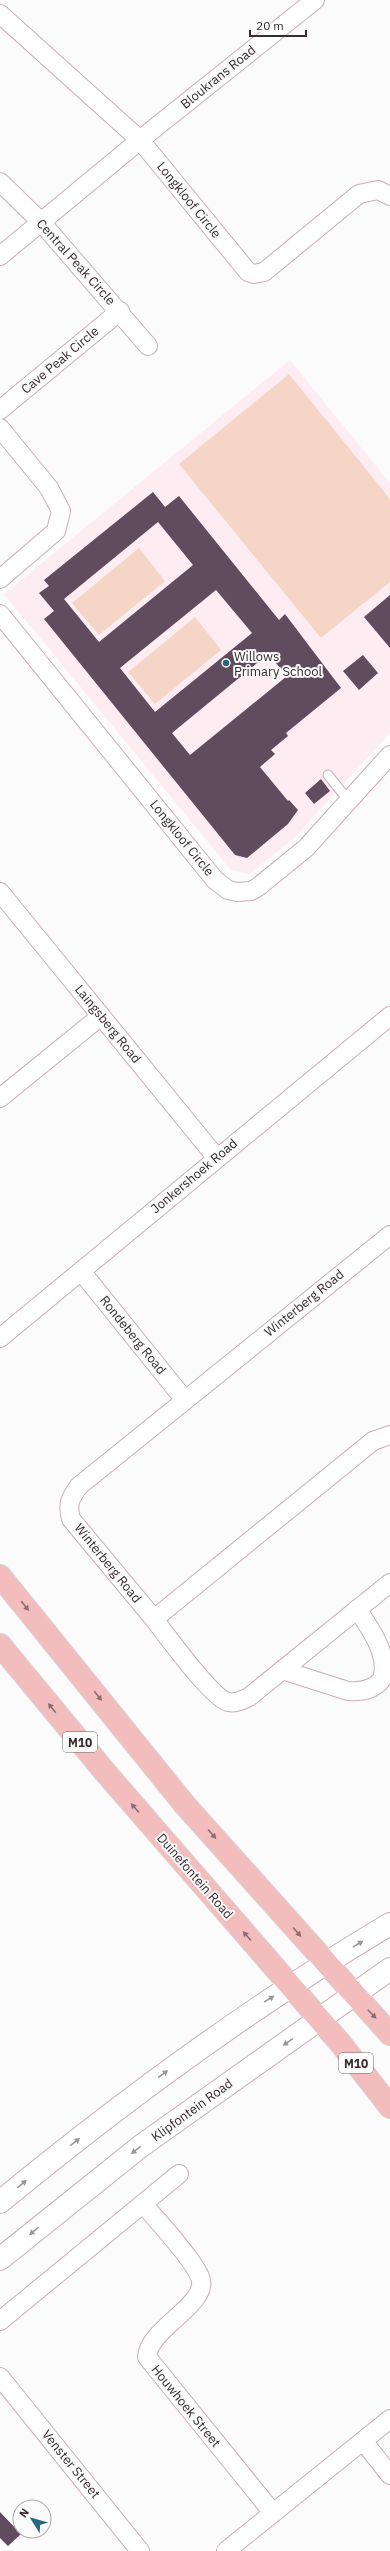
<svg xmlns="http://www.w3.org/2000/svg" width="390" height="2551" font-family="'IBM Plex Sans',sans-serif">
	<rect width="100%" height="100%" fill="#fbfbfb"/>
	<path fill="#fdedf3" d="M290 360 390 483V733L295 837 250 874 231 870 4 594Z"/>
	<path fill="#f5d5c6" d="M289 374 390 499V582L321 638 179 464Z
		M139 548 165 581 99 635 72 603Z
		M195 617 221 650 155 704 128 672Z"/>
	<path fill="#604b5f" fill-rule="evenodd" d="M153 492 165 507 179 496 279 620 285 614 341 688 286 733 288 736 271 750 275 754 260 767 288 801 289 800 298 810 288 824 247 858 235 855 44 619 54 611 39 593 49 586 44 580ZM158 522 193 565 99 642 64 599ZM216 590 252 633 155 712 120 668ZM268 654 287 676 190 755 172 733Z
		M390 595V648L364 617Z
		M363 655 378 673 359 690 343 671Z
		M321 779 330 791 314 804 305 793Z
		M0 2512 21 2534 8 2546 0 2538Z"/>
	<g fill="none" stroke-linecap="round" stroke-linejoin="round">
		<defs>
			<path id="lane" d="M328 775 349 801"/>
			<path id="street" d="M0 14 140 140 248 272 254 274 264 272 359 194 378 190 390 196
				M0 182 42 223 148 346
				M0 256 151 131 315 0
				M0 410 120 311
				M0 428 49 488 61 511 56 531 0 579
				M0 614 215 880 228 890 237 892 251 891 258 887 306 848 390 755
				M0 892 216 1157
				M0 1098 101 1016
				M390 1235 79 1486C70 1498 67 1504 71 1519L154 1619 373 1441 390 1435
				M81 1271 184 1399
				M0 1338 390 1016
				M154 1619C167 1636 212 1698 228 1702 236 1704 242 1700 249 1697L390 1583
				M282 1670 348 1691C360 1692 374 1690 382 1679 390 1656 370 1628 357 1609
				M143 2204C157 2220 193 2259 200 2277 211 2304 149 2327 147 2357L273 2513
				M0 2321 179 2174
				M0 2377 140 2551
				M363 2441 390 2475
				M226 2551 390 2419"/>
			<path id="secondary" d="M0 2202C124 2100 252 2006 390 1924
				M0 2259 141 2146 390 1969"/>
			<path id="primary" d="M0 1576 185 1805 390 2034
				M0 1645 105 1772 341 2044 390 2107"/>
		</defs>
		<use href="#lane" stroke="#cbadb8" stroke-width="11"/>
		<use href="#street" stroke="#cbadb8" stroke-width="20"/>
		<use href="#secondary" stroke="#cbadb8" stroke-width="24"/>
		<use href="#primary" stroke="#d7d5d6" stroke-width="24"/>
		<use href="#lane" stroke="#fff" stroke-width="9"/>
		<use href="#street" stroke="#fff" stroke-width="18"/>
		<use href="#secondary" stroke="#fff" stroke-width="22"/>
		<use href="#primary" stroke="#f3bcbd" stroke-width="22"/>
	</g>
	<defs><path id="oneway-solid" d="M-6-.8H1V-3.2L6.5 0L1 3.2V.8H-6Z"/></defs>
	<g fill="#8c6c6f">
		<use href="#oneway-solid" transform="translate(25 1606) rotate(51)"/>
		<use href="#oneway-solid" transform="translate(98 1696) rotate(51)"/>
		<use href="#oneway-solid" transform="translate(52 1708) rotate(-129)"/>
		<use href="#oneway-solid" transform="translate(135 1808) rotate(-131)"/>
		<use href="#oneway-solid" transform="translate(212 1834) rotate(49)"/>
		<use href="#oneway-solid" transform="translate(297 1932) rotate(49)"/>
		<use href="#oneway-solid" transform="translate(247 1936) rotate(-131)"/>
		<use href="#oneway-solid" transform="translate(372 2014) rotate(46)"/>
	</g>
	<g fill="#9b9598">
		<use href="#oneway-solid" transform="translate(358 1944) rotate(-31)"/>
		<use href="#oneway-solid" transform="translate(269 1999) rotate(-31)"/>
		<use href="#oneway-solid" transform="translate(288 2042) rotate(146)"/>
		<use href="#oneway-solid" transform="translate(163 2074) rotate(-36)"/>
		<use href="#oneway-solid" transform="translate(75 2142) rotate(-38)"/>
		<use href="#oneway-solid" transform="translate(136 2150) rotate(143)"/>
		<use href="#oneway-solid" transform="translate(22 2184) rotate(-40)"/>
		<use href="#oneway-solid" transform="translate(34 2231) rotate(140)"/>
	</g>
	<circle fill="#28687d" stroke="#fbfbfb" stroke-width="1.5" cx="226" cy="663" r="4"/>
	<g text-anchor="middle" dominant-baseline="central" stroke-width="4" stroke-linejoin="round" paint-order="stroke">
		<g fill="#fbfbfb" stroke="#72696d" stroke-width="1">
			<rect x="63" y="1732" width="34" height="20" rx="3"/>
			<rect x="339" y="2053" width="34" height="20" rx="3"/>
		</g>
		<g font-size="12" font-weight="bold" fill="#372b30">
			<text x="80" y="1742">M10</text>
			<text x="356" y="2063">M10</text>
		</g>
		<g font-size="13" fill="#372b30" stroke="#fbfbfb">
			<text transform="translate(218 77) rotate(-39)">Bloukrans Road</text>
			<text transform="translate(189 200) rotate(51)">Longkloof Circle</text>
			<text transform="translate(76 262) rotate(48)">Central Peak Circle</text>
			<text transform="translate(60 360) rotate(-40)">Cave Peak Circle</text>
			<text transform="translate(182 838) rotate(51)">Longkloof Circle</text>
			<text transform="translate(108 1024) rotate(51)">Laingsberg Road</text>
			<text transform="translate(194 1176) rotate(-40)">Jonkershoek Road</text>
			<text transform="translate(304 1303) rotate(-39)">Winterberg Road</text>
			<text transform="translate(133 1335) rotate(51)">Rondeberg Road</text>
			<text transform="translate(108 1563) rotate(51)">Winterberg Road</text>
			<text transform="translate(195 1876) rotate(49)">Duinefontein Road</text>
			<text transform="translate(192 2110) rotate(-36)">Klipfontein Road</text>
			<text transform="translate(186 2406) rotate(51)">Houwhoek Street</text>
			<text transform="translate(71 2464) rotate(51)">Venster Street</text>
		</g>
		<g font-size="13" fill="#372b30" stroke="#fbfbfb" text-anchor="start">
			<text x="234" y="656">Willows<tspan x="234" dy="15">Primary School</tspan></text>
		</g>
	</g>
	<g transform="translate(32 2519) rotate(307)"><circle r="19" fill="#fbfbfb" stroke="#ada8aa"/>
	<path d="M0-3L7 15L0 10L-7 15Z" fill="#28687d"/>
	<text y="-6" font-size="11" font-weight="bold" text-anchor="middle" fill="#372b30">N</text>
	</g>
	<path d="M250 30v6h56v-6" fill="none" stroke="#372b30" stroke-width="2"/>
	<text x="256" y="30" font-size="12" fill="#372b30" stroke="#fbfbfb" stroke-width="3" paint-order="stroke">20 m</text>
</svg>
